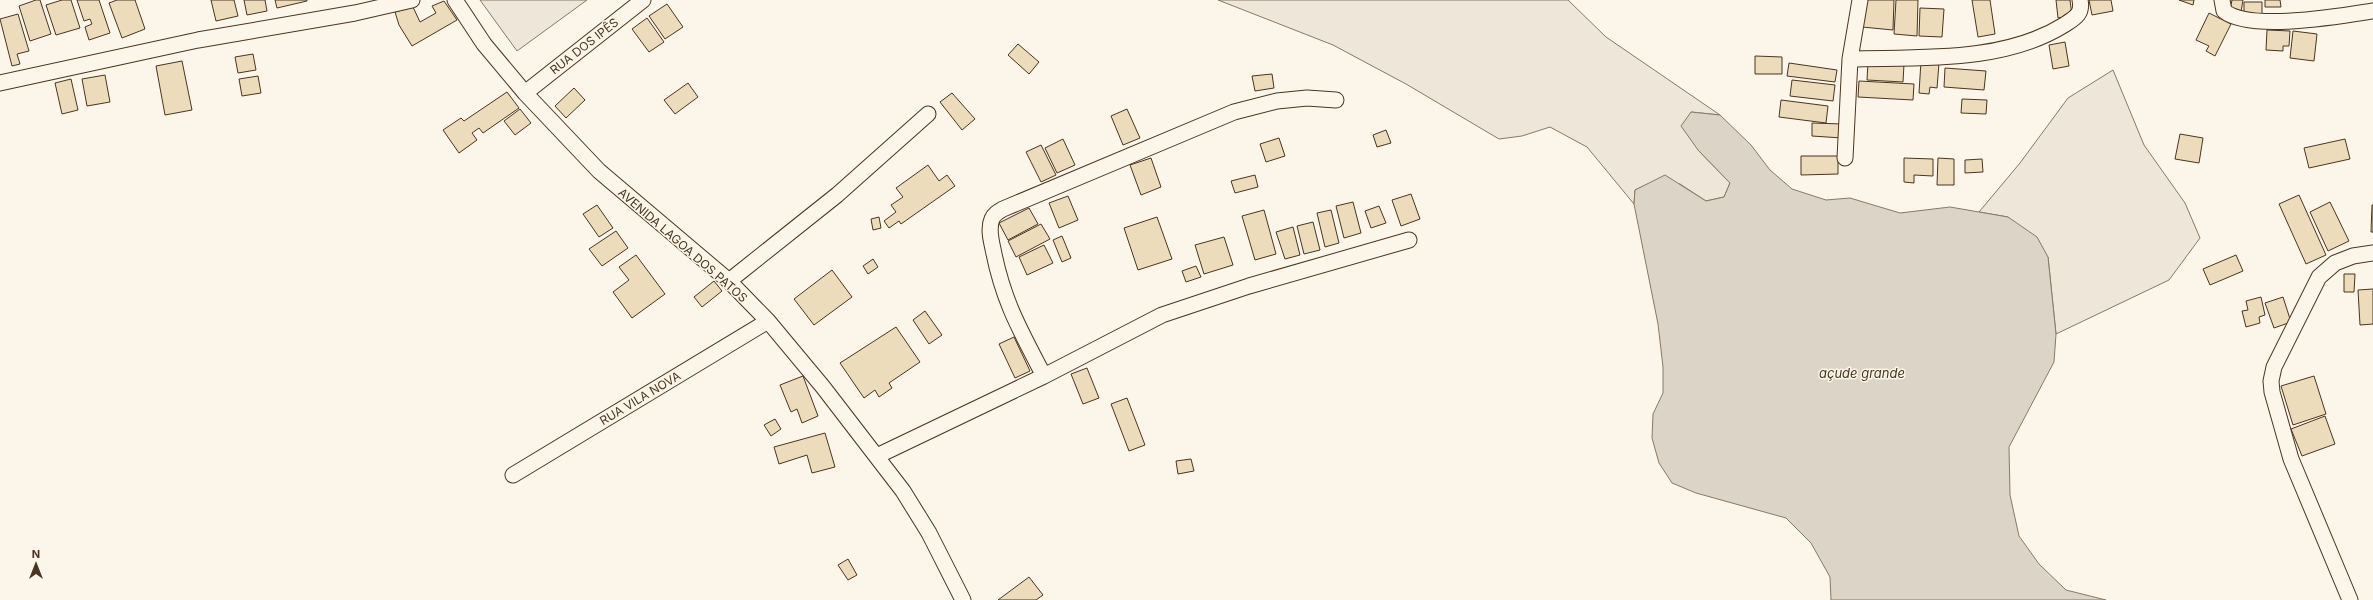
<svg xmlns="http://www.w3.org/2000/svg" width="2373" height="600" font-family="Inter,sans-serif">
	<rect width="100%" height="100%" fill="#fbf6e9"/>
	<path fill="#ede6d9" stroke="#887966" d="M480 0H587L517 51Z
		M1218 0H1568L1606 37 1720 115 1691 112 1698 150 1730 183 1724 197 1706 201 1680 184H1648L1635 190 1634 204 1587 147 1550 127 1522 136 1499 139 1406 84 1333 45Z
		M2113 70 2144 145 2185 203 2200 238 2169 280 2056 334 2048 257 2008 217 1979 212 2020 163 2068 98Z"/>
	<path fill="#dcd4c6" stroke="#887966" d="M1691 112 1720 115 1751 145 1770 170 1792 189 1826 200 1850 198 1900 213 1950 207 2008 217 2037 237 2048 257 2056 334 2054 362 2009 447 2010 495 2019 536 2039 564 2066 590 2106 600H1831L1830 577 1811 543 1786 518 1696 493 1672 483 1659 463 1652 438 1653 414 1663 393V367L1658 324 1634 204 1635 190 1665 175 1706 201 1724 197 1730 183 1698 150 1681 126Z"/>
	<path fill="#ecdcbc" stroke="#4a3520" d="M36 0H40L51 34 30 41 19 6Z
		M62 0H71L80 28 56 35 46 5Z
		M77 0H99L110 33 89 40 85 27 92 24 90 19 84 21Z
		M117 0H135L145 29 122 38 109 3Z
		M211 0H234L238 16 216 21Z
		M244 0H265L267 11 247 15Z
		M275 0H307V1L277 8Z
		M1864 0H1894L1893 30 1862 27Z
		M1896 0H1918L1917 36 1894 34Z
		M1972 0H1990L1995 34 1978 37Z
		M2056 0H2070L2072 16 2058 18Z
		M2089 0H2111L2113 11 2092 15Z
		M2179 0H2194L2193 5Z
		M2232 0H2243L2241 12 2230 10Z
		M2265 0H2280L2281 7H2265Z
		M444 1 457 20 412 46 399 25 395 12 413 7 420 22 436 13 432 6Z
		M2244 2H2262V15H2244Z
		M667 4 683 27 665 39 649 16Z
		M1920 8 1944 9 1942 37 1919 36Z
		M2209 13 2231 24 2215 56 2206 51 2209 46 2196 40Z
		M18 14 29 51 17 54 20 64 12 66 0 19Z
		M647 18 664 42 649 52 632 29Z
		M2267 30 2290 31 2289 46H2283V51L2266 50Z
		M2293 31 2317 34 2314 61 2290 58Z
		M2065 42 2069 66 2053 69 2049 45Z
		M1018 44 1039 62 1029 74 1008 55Z
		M253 54 256 70 238 73 235 57Z
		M1755 56 1782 57V74H1755Z
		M182 61 192 110 165 115 156 66Z
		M1921 61 1939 63 1937 88 1930 87 1929 94 1919 93Z
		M1868 62 1904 64 1903 82 1867 80Z
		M1789 63 1837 70 1835 82 1787 76Z
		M1945 68 1986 71 1984 90 1944 87Z
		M1272 74 1274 88 1255 91 1252 76Z
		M105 75 110 102 87 106 82 79Z
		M258 76 261 93 242 96 239 79Z
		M71 79 78 110 62 114 55 83Z
		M1792 80 1835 85 1833 101 1790 96Z
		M1859 81 1914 84 1913 100 1858 97Z
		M688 83 698 97 675 114 664 100Z
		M574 88 585 100 566 118 555 106Z
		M507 92 519 108 483 133 479 128 472 133 477 140 459 153 443 130 461 118 464 121Z
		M952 93 975 119 962 130 940 102Z
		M1962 99 1987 100 1986 114 1961 113Z
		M1781 100 1828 106 1826 123 1779 117Z
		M520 109 531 123 515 135 504 121Z
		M1127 109 1140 138 1123 145 1111 116Z
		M1812 123 1842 124V138L1812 136Z
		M1386 130 1391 143 1377 147 1373 135Z
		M2180 134 2203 138 2199 163 2175 159Z
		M1279 138 1285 156 1266 162 1260 144Z
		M1063 139 1075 165 1057 173 1045 148Z
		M2345 139 2350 159 2309 168 2304 148Z
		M1041 145 1056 175 1041 182 1026 152Z
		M1801 156H1838V174L1801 175Z
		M1151 158 1161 187 1141 195 1130 165Z
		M1904 158 1933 159V176L1914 175V183L1904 182Z
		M1938 158 1954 159V185H1937Z
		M1982 159 1983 172 1965 173V160Z
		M928 165 939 181 947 175 955 186 901 224 899 221 889 228 884 221 896 212 891 205 903 197 896 188Z
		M1255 175 1258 187 1235 193 1231 181Z
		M1411 194 1420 219 1401 226 1392 200Z
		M2299 195 2326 255 2306 264 2279 204Z
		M1068 196 1078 220 1059 228 1049 203Z
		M1353 202 1361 233 1344 238 1336 206Z
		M2330 202 2349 241 2328 251 2310 212Z
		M597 205 613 228 599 237 583 214Z
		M2372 205H2373V232H2371Z
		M1379 206 1386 223 1371 228 1365 211Z
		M1029 208 1038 224 1008 240 999 223Z
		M1264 210 1276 254 1255 260 1242 216Z
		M1331 210 1339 243 1325 247 1317 213Z
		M879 217 881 228 873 230 871 219Z
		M1157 217 1172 259 1138 270 1124 228Z
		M1313 222 1320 250 1304 254 1297 226Z
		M1041 224 1050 239 1016 257 1008 241Z
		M1293 227 1300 255 1285 259 1276 232Z
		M616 231 628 248 602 266 589 249Z
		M1062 236 1071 258 1062 262 1053 240Z
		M1224 237 1233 265 1204 274 1195 245Z
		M1044 245 1053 263 1027 275 1019 257Z
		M636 255 665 294 632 318 613 292 629 280 619 267Z
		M2236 255 2243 271 2210 285 2203 269Z
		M873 259 878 267 868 274 863 266Z
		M1196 266 1201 277 1186 282 1182 271Z
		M832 270 852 297 814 325 794 299Z
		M2344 274H2355L2354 292H2344Z
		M714 281 722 291 702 307 694 297Z
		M2373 289V324L2360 325 2358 290Z
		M2261 297 2265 315 2259 317 2260 323 2246 327 2242 311 2248 310 2246 301Z
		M2283 297 2291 322 2274 328 2265 303Z
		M925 311 942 335 929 344 913 320Z
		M896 327 920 362 889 383 892 388 879 397 875 390 864 398 840 363Z
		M1014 337 1030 371 1015 378 999 344Z
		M1087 368 1099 398 1083 404 1071 374Z
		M803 376 818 416 802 423 797 409 791 412 780 385Z
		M2314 376 2326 414 2293 425 2281 386Z
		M1127 398 1145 445 1129 451 1111 404Z
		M2325 416 2335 444 2302 456 2291 429Z
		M775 419 781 429 771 436 764 425Z
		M825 433 835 467 812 473 807 455 779 464 774 447Z
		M1191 459 1194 471 1178 474 1176 461Z
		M848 559 857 575 848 580 838 565Z
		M1029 577 1043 595 1036 600H998Z"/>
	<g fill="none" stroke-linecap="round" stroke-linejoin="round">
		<defs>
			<path id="street" d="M455 0 484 44 525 93 599 171 729 281 768 321 823 387 903 491 929 533 963 600
				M2222 0 2224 11C2250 32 2341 16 2373 11
				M1850 59C1920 57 2003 63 2064 25 2075 18 2083 14 2080 0
				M0 83 198 40 355 13 412 0
				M525 93 643 0
				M1845 158 1850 59 1860 0
				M729 281 837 195 928 114
				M1044 376C1020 330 1003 301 993 249 991 240 988 228 992 219 994 214 998 212 1003 209L1234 112 1277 101 1307 98 1336 100
				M877 456 1044 376 1162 315 1249 286 1409 240
				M513 475 768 321
				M2350 600 2291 459 2272 392 2271 381 2274 367 2319 277 2335 263 2353 256 2373 253"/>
		</defs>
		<use href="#street" stroke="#4a3520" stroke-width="17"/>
		<use href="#street" stroke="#fbf6e9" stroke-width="15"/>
	</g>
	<g text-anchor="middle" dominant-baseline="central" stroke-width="3" stroke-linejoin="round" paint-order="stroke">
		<g font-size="12" fill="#4a3520" stroke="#fbf6e9">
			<text transform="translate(584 46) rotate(-38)">RUA DOS IPÊS</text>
			<text transform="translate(683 245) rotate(41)">AVENIDA LAGOA DOS PATOS</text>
			<text transform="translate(640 398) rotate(-31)">RUA VILA NOVA</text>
		</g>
		<g font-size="13" font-style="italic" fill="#4a3520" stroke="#fbf6e9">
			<text x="1862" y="373">açude grande</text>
		</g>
	</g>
	<g transform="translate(36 564)" stroke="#fbf6e9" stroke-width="3" paint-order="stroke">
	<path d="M0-3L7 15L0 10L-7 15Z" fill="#4a3520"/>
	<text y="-6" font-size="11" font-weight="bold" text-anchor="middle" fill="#4a3520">N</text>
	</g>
</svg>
